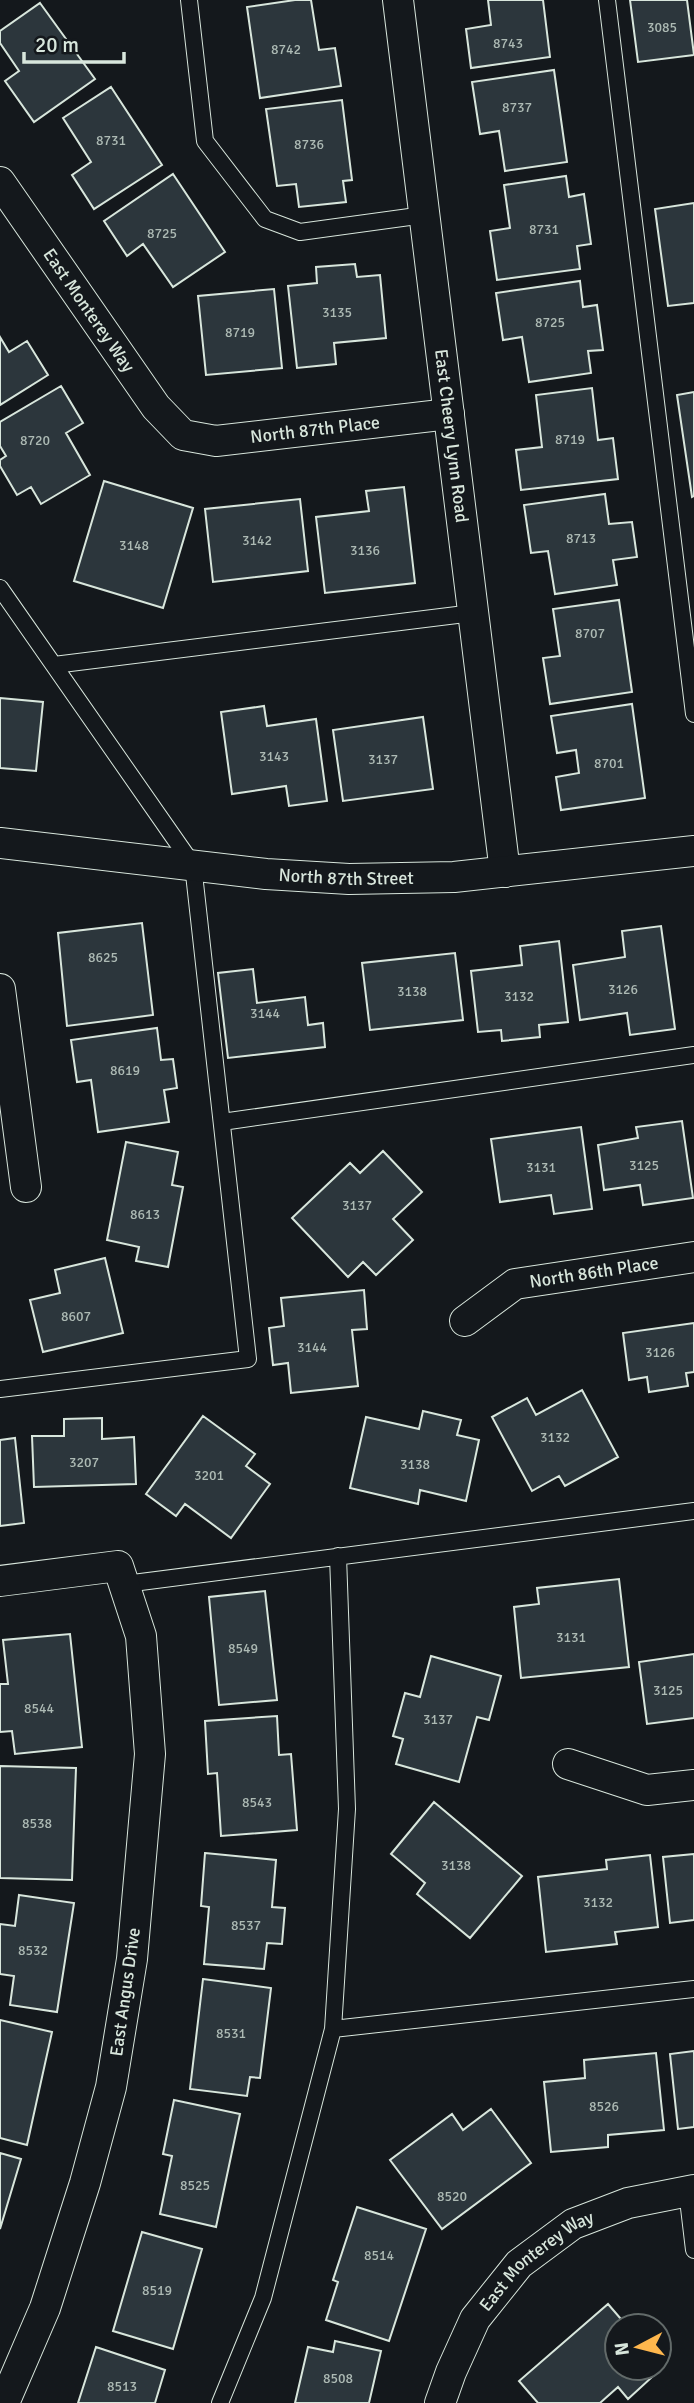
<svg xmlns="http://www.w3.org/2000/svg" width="694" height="2403" font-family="Signika,sans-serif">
	<rect width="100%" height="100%" fill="#14181c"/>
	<path fill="#2c363c" stroke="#d8e6dc" stroke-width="2" d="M295 0H311L319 50 335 48 341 86 260 98 247 7Z
		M488 0H543L550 57 471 68 466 29 491 25Z
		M630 0H687L694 55 638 62Z
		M40 3 95 79 34 122 5 81 19 71 0 43V31Z
		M554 70 567 162 505 171 499 131 480 134 472 82Z
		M111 87 162 165 94 209 72 175 91 162 63 118Z
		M342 100 352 180 343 181 346 202 299 207 296 184 277 186 266 109Z
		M173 174 225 252 173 287 143 244 127 256 104 221Z
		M566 176 569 197 584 194 591 244 577 246 580 269 497 280 490 231 510 228 504 185Z
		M694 203V303L668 306 655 209Z
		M355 264 357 277 380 275 386 338 334 343 336 364 297 368 288 286 317 283 316 267Z
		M580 281 583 307 597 305 603 350 588 351 591 373 529 382 522 337 503 340 496 293Z
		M274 289 282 368 206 375 198 296Z
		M0 337 9 352 27 341 48 375 0 405Z
		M61 386 83 423 66 433 90 475 41 504 31 487 17 495 0 466V460L6 456 0 446V422Z
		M592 388 598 440 613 438 618 479 521 490 516 450 542 447 536 395Z
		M694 392V496L692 497 677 395Z
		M104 481 193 508 163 608 74 581Z
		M404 487 415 583 325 593 316 517 369 511 366 491Z
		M605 494 609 524 632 522 637 557 613 560 617 585 555 594 548 551 531 553 524 505Z
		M300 499 308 571 213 582 205 509Z
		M619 600 632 692 550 704 543 658 560 656 553 609Z
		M0 698 43 702 36 771 0 768Z
		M632 704 645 798 561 810 556 777 579 773 576 750 557 753 551 716Z
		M264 706 267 726 316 719 327 801 289 806 286 786 232 794 221 712Z
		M423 717 433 789 343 801 333 730Z
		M142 923 153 1015 67 1026 58 933Z
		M661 926 675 1029 630 1035 627 1013 580 1020 573 965 625 957 622 931Z
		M559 941 568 1022 539 1025 540 1037 502 1041 501 1030 478 1032 471 971 522 965 520 946Z
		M455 953 463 1020 370 1030 362 963Z
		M253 969 257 1003 305 997 308 1025 323 1023 325 1047 228 1058 218 973Z
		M157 1028 161 1060 173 1059 177 1088 164 1090 169 1122 98 1132 91 1080 77 1082 71 1040Z
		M682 1121 693 1198 643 1205 640 1185 604 1190 598 1145 638 1138 636 1127Z
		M581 1127 592 1209 554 1214 551 1195 500 1202 491 1139Z
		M126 1142 178 1152 172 1185 183 1187 168 1267 136 1261 139 1247 107 1240Z
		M383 1151 422 1192 393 1219 413 1240 376 1275 363 1262 348 1277 292 1218 350 1163 360 1173Z
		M105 1258 123 1333 43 1352 30 1300 60 1293 55 1270Z
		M364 1290 367 1329 352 1330 358 1386 291 1393 288 1363 273 1365 269 1328 284 1326 281 1298Z
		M694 1323V1372L686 1373 688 1386 649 1392 647 1377 629 1380 623 1333Z
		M582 1390 618 1457 565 1486 559 1476 532 1491 492 1417 527 1398 536 1415Z
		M423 1411 461 1420 457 1435 479 1440 466 1501 420 1490 418 1504 350 1488 366 1417 419 1429Z
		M203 1416 255 1454 246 1466 270 1484 231 1538 185 1504 176 1516 146 1494Z
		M102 1418V1439L134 1437 136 1484 34 1487 32 1436H64V1419Z
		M15 1438 24 1523 0 1526V1440Z
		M619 1579 629 1667 521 1678 514 1607 539 1604 537 1588Z
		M265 1591 277 1700 219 1705 209 1597Z
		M70 1634 82 1747 15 1754 12 1731 0 1732V1684H8L3 1640Z
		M694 1654V1718L647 1724 639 1662Z
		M431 1656 501 1676 489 1720 477 1717 459 1782 396 1764 403 1739 393 1736 405 1693 420 1697Z
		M277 1716 279 1755 291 1754 297 1830 221 1836 217 1773 208 1774 205 1721Z
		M0 1766 76 1768 72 1880 0 1878Z
		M434 1802 522 1876 470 1938 417 1894 425 1883 391 1854Z
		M205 1853 276 1860 272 1907 285 1908 282 1944 267 1943 264 1969 204 1964 209 1907 201 1906Z
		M694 1854V1920L670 1923 663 1857Z
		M650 1855 658 1927 615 1932 617 1944 546 1952 538 1877 607 1869 606 1860Z
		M19 1895 74 1903 57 2012 10 2005 14 1976 0 1974V1924L15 1926Z
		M203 1979 271 1988 260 2078 250 2077 247 2096 190 2089Z
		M0 2020 52 2032 27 2145 0 2138Z
		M694 2051V2127L678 2129 670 2054Z
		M656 2053 664 2130 608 2135V2147L551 2152 544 2082 585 2078 584 2060Z
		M174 2100 240 2114 216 2227 160 2214 172 2156 163 2154Z
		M491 2109 531 2163 442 2229 390 2160 452 2114 463 2130Z
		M0 2153 21 2159 0 2229Z
		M357 2207 426 2229 389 2341 326 2320 338 2282 333 2280Z
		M142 2232 202 2249 173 2349 113 2331Z
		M608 2304 627 2326H617V2368H659V2362L663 2367 628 2399 618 2387 600 2403H538L519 2381Z
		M335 2341 381 2351 369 2403H295L308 2347 333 2352Z
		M96 2347 165 2370 155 2403H78Z"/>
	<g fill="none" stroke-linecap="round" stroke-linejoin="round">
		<defs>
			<path id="service" d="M189 0 205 141 265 219 300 232 424 215
				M607 0 694 714
				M0 588 193 865 248 1359 0 1389
				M54 665 473 613
				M222 1122 694 1055
				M125 1584 694 1511
				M333 2029 694 1989
				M687 2191 694 2250
				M220 2403 263 2298 333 2029 347 1809 338 1556"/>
			<g id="minor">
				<path id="s1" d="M398 0 505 872"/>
				<path id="s2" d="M0 182 156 407 183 435 216 441 449 414"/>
				<path id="s3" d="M0 843 266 874 349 879 454 877 694 851"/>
				<path d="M0 989 26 1187"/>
				<path id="s4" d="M465 1321 515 1284 694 1257"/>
				<path d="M0 1581 118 1566 141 1636 150 1754 132 1959 111 2087 85 2183 45 2308 4 2403"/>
				<path d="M568 1764 647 1790 694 1785"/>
				<path id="s5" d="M440 2403 451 2372 475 2319 519 2264 573 2224 628 2203 694 2190"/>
			</g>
		</defs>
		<use href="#service" stroke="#d8e6dc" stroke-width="18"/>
		<use href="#minor" stroke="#d8e6dc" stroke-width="32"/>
		<use href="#service" stroke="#14181c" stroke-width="16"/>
		<use href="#minor" stroke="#14181c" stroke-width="30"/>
	</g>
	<g text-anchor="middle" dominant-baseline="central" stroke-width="5" stroke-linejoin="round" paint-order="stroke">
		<g font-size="14" fill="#adbab4">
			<text x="662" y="27">3085</text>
			<text x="508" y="43">8743</text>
			<text x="286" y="49">8742</text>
			<text x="517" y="107">8737</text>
			<text x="111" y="140">8731</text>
			<text x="309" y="144">8736</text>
			<text x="544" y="229">8731</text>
			<text x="162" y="233">8725</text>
			<text x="337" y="312">3135</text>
			<text x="550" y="322">8725</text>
			<text x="240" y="332">8719</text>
			<text x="570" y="439">8719</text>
			<text x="35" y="440">8720</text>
			<text x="581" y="538">8713</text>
			<text x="257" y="540">3142</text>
			<text x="134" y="545">3148</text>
			<text x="365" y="550">3136</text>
			<text x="590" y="633">8707</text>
			<text x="274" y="756">3143</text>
			<text x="383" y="759">3137</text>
			<text x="609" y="763">8701</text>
			<text x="103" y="957">8625</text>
			<text x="623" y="989">3126</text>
			<text x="412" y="991">3138</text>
			<text x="519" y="996">3132</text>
			<text x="265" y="1013">3144</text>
			<text x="125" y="1070">8619</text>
			<text x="644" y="1165">3125</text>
			<text x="541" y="1167">3131</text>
			<text x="357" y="1205">3137</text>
			<text x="145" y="1214">8613</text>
			<text x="76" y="1316">8607</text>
			<text x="312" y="1347">3144</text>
			<text x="660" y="1352">3126</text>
			<text x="555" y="1437">3132</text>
			<text x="84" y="1462">3207</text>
			<text x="415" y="1464">3138</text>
			<text x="209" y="1475">3201</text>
			<text x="571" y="1637">3131</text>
			<text x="243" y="1648">8549</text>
			<text x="668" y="1690">3125</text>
			<text x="39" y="1708">8544</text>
			<text x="438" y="1719">3137</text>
			<text x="257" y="1802">8543</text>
			<text x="37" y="1823">8538</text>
			<text x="456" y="1865">3138</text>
			<text x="598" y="1902">3132</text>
			<text x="246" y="1925">8537</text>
			<text x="33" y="1950">8532</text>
			<text x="231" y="2033">8531</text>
			<text x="604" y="2106">8526</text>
			<text x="195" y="2185">8525</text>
			<text x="452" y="2196">8520</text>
			<text x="379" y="2255">8514</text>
			<text x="157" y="2290">8519</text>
			<text x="338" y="2378">8508</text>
			<text x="122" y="2386">8513</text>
		</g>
		<g font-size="18" fill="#d8e6dc" stroke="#14181c">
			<text stroke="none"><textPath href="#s2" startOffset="156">East Monterey Way</textPath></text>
			<text stroke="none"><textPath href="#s2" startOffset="446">North 87th Place</textPath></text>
			<text stroke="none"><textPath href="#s1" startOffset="439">East Cheery Lynn Road</textPath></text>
			<text stroke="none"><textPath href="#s3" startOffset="348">North 87th Street</textPath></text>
			<text stroke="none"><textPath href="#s4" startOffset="142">North 86th Place</textPath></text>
			<text transform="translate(125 1992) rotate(-82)">East Angus Drive</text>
			<text stroke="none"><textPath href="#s5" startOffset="177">East Monterey Way</textPath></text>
		</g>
	</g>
	<g transform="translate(638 2347) rotate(263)"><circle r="33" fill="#14181c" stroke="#626a69" stroke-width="2"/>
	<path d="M0-5L12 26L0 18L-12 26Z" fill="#ffb74d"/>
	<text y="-10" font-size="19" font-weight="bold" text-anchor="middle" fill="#d8e6dc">N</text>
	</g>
	<path d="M24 52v10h100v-10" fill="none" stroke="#d8e6dc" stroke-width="3.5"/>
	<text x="35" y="52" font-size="21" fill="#d8e6dc" stroke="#14181c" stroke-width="5" paint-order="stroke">20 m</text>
</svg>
